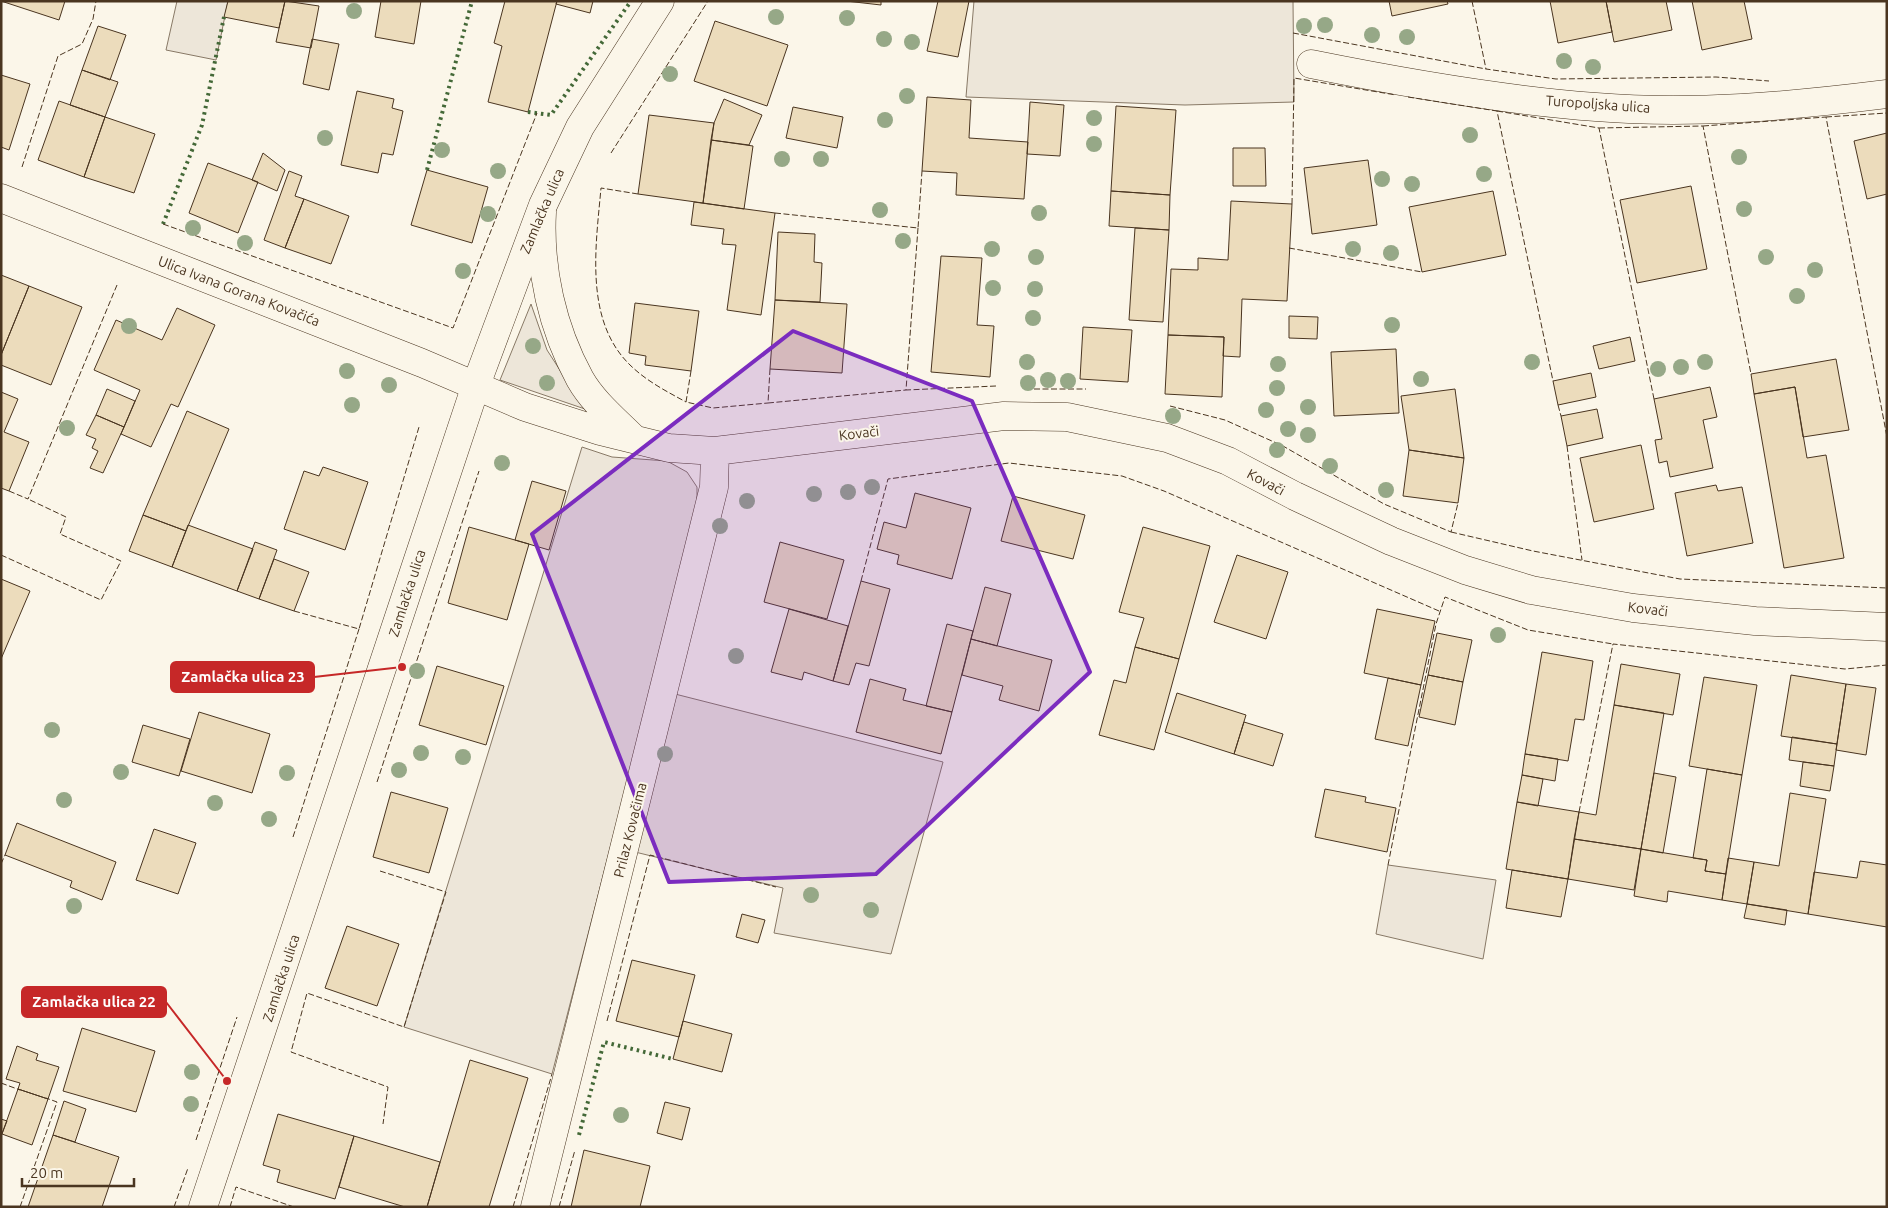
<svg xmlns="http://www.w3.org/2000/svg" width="1888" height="1208" font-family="Ubuntu,sans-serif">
	<rect width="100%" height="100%" fill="#fbf6e9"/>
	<path fill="#ede6d9" stroke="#887966" d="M177 1H228L216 60 166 50Z
		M974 1H1293L1294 102 1185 105 966 97Z
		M531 304 547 350 585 409 500 380Z
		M582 447 612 457 667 461 687 472 697 487V511L552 1074 404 1027Z
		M675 694 943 762 891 954 774 933 783 888 635 852Z
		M1388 865 1496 880 1483 959 1376 934Z"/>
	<path fill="#ecdcbc" stroke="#4a3520" d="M1 1H65L59 20Z
		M228 1H285L279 28 224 17Z
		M285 1 319 6 311 48 276 42Z
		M381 1H421L414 44 375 37Z
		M505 1H557L528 112 488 102 502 46 494 43Z
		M557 1H593L590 13 556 4Z
		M846 1H881V5Z
		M938 1H969L958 57 927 51Z
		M1389 1H1447L1448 4 1392 16Z
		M1550 1H1606L1612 32 1558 43Z
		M1606 1H1666L1672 30 1614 42Z
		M1692 1H1744L1752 39 1702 50Z
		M715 21 788 45 767 106 694 81Z
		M98 26 126 35 110 80 82 70Z
		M312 39 339 44 329 90 303 84Z
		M82 70 118 82 105 117 70 105Z
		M1 75 30 84 9 150 1 147Z
		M357 91 394 99 392 108 403 111 393 155 382 153 378 173 341 165Z
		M927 97 971 100 969 138 1028 142 1024 199 956 195 957 173 922 171Z
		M724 99 762 115 749 145 711 140 714 123Z
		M59 101 105 117 84 177 38 160Z
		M1030 102 1064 105 1060 156 1027 154Z
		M1116 106 1176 110 1170 195 1111 191Z
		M793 107 843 117 837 148 786 138Z
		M649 115 714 123 703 203 638 194Z
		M105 117 155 134 134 193 84 177Z
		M1887 133V194L1867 199 1854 141Z
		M711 140 753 146 744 209 703 203Z
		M1233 148H1265L1266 186H1233Z
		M263 153 285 170 277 191 252 180Z
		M1368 160 1377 225 1312 234 1304 168Z
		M208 163 258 182 238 233 189 213Z
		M427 170 488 187 472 243 411 225Z
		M289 171 302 176 295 196 304 199 285 248 264 240Z
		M1691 186 1707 269 1637 283 1620 200Z
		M1111 191 1170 195 1169 230 1109 226Z
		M1493 191 1506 255 1422 272 1409 207Z
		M304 199 349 216 331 264 285 248Z
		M1231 201 1292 204 1287 301 1242 299 1240 357 1223 356 1224 337 1168 335 1171 269 1198 270V258L1228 260Z
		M694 202 775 213 761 315 727 310 736 245 722 244 724 229 691 225Z
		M1135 228 1169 230 1163 322 1129 320Z
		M778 232 815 234 814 262 822 263 820 302 775 300Z
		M941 256 982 258 977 325 994 326 990 377 931 372Z
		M1 275 29 286 1 355Z
		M29 286 82 307 51 385 1 365V355Z
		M775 300 847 304 842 373 770 369Z
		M635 303 699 311 691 371 645 365 646 356 629 353Z
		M177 308 215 325 178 407 171 404 151 447 121 434 140 390 94 370 116 320 162 340Z
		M1289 316 1318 317 1317 339 1289 338Z
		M1083 327 1132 330 1128 382 1080 379Z
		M1168 335 1224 337 1222 397 1165 394Z
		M1630 337 1635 361 1599 369 1593 346Z
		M1396 349 1399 413 1334 416 1331 352Z
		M1836 359 1849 430 1803 437 1795 387 1754 394 1751 374Z
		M1591 373 1596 397 1558 405 1553 381Z
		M1710 387 1717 417 1703 420 1713 468 1670 477 1667 461 1659 463 1655 440 1662 439 1654 399Z
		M1795 387 1807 458 1826 455 1844 558 1784 568 1754 394Z
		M107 389 135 401 124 427 96 415Z
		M1455 389 1464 458 1409 450 1401 396Z
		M1 392 18 399 4 432 29 442 9 491 1 488Z
		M1597 409 1603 438 1567 446 1561 416Z
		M187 411 229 429 186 531 143 515Z
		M96 415 124 427 103 473 90 468 98 451 92 448 96 439 86 435Z
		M1641 445 1654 509 1594 522 1580 458Z
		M1409 450 1464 458 1458 503 1403 496Z
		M323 467 368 482 345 550 284 529 304 471 319 476Z
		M532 481 566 491 549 550 515 540Z
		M1716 485 1718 491 1742 487 1753 543 1687 556 1675 493Z
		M915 493 971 508 952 579 897 564 899 555 877 549 884 522 906 528Z
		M1013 496 1085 515 1073 559 1001 541Z
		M143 515 186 531 172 567 129 551Z
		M188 525 253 549 237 591 172 567Z
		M469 527 529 544 507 620 448 603Z
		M1143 527 1210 546 1179 659 1135 647 1144 618 1119 612Z
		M255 542 277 550 259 599 237 591Z
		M780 542 844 560 827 619 764 602Z
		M1237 555 1288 572 1266 639 1214 622Z
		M274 559 309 572 294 611 259 599Z
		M1 579 30 591 1 659Z
		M861 581 890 589 869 666 856 663 849 685 833 681Z
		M985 587 1011 594 997 646 971 639Z
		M789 609 848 626 833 681 804 672 802 680 771 672Z
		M1377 609 1435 621 1421 685 1364 673Z
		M947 624 973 631 952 712 926 706Z
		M1437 633 1472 640 1463 682 1428 675Z
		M971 639 1052 660 1039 711 999 700 1003 686 962 675Z
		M1135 647 1179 659 1154 750 1099 735 1114 680 1126 683Z
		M1542 652 1593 661 1584 720 1575 719 1568 761 1525 754Z
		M1621 664 1680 674 1673 715 1614 705Z
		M437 666 504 686 486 745 419 725Z
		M1428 675 1463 682 1455 725 1419 717Z
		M1791 675 1846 684 1837 744 1781 736Z
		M1704 677 1757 685 1742 775 1689 766Z
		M1388 678 1421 685 1408 746 1375 739Z
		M870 679 906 689 903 700 952 712 941 754 856 732Z
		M1846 684 1876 688 1866 755 1836 750Z
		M1177 693 1246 715 1234 754 1165 732Z
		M1614 705 1664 713 1641 849 1574 839 1579 812 1596 815Z
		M199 712 270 734 252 793 181 771Z
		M1244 722 1283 734 1273 766 1234 754Z
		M143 725 190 739 179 776 132 762Z
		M1792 737 1837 744 1834 766 1789 760Z
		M1525 754 1558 759 1555 781 1522 775Z
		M1803 762 1834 766 1830 791 1800 786Z
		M1707 769 1742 775 1726 874 1705 871 1707 860 1693 858Z
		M1654 773 1676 777 1663 853 1641 849Z
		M1522 775 1543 779 1538 806 1517 802Z
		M1325 789 1366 797 1365 802 1396 808 1387 852 1315 837Z
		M391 792 448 808 429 873 373 857Z
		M1790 793 1826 799 1808 914 1747 904 1754 862 1779 866Z
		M1517 802 1579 812 1568 879 1506 869Z
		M17 823 116 862 102 900 70 887 72 881 5 855Z
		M154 829 196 843 178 894 136 880Z
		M1574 839 1641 849 1634 890 1568 879Z
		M1641 849 1707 860 1705 871 1726 874 1722 900 1668 891 1667 902 1634 896Z
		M1728 858 1754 862 1747 904 1722 900Z
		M1860 861 1887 865V927L1808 914 1814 872 1857 878Z
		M1512 870 1568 879 1561 917 1506 908Z
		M1747 904 1787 910 1785 925 1744 918Z
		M742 914 765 920 758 943 736 937Z
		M347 926 399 944 377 1006 325 988Z
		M632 960 695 975 679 1037 616 1021Z
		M683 1021 732 1034 722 1072 673 1059Z
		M82 1028 155 1051 136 1112 63 1091Z
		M17 1046 38 1054 36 1060 59 1067 48 1099 18 1089 20 1083 6 1079Z
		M470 1060 528 1078 489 1207H427Z
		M18 1089 48 1099 32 1145 2 1134Z
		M64 1101 86 1109 75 1142 53 1135Z
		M665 1102 690 1108 682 1140 657 1133Z
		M278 1114 354 1136 335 1199 277 1182 280 1170 263 1165Z
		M1 1119 7 1121 1 1136Z
		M53 1135 119 1157 102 1207H28Z
		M354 1136 440 1162 427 1207H405L339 1187Z
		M584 1150 650 1166 640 1207H571Z"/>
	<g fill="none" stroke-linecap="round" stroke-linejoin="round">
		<defs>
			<path id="minor" d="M1311 64C1405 83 1501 100 1596 107 1693 115 1791 106 1887 94
				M1 198 422 363 525 407 600 431 669 448 715 451 1004 416 1067 417 1167 438 1228 461 1295 496 1391 541 1465 570 1531 590 1633 608 1755 621 1887 627
				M542 212C539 269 552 328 580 379 593 402 615 420 634 439
				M535 1207 714 487 715 451"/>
			<path id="tertiary" d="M203 1207 476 385 543 205 580 127 660 1"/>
		</defs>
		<use href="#minor" stroke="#4a3520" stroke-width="29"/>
		<use href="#tertiary" stroke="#4a3520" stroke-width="29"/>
		<use href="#minor" stroke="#fbf6e9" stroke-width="28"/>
		<use href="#tertiary" stroke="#fbf6e9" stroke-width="28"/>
		<path stroke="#436837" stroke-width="4" stroke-dasharray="2.5 4" stroke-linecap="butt" d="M528 112 551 115 631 1
			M427 170 472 1
			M163 224 202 125 224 17
			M579 1135 604 1042 673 1059"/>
		<path stroke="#4a3520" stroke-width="1" stroke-dasharray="6 2.5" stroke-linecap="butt" d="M1472 1 1486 69 1556 79 1716 77 1769 81
			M1293 33 1486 69
			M1408 97 1497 111 1553 381
			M1497 111 1599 128 1654 399
			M1826 117 1887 113
			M1703 126 1826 117 1887 437
			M1599 128 1703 126 1751 374
			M611 153 708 1
			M22 167 58 56 82 44 93 19 96 1
			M638 194 601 188C596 245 584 319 629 364 646 381 666 391 686 402
			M1292 204 1294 78 1396 95
			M775 213 918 228 922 171
			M163 224 453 328 537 113
			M918 228 906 390 996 386
			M1289 248 1422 272
			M770 369 768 403 906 390
			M691 371 686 402 713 408 768 403
			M1034 389H1086
			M1558 405 1561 416
			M1170 406 1225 420 1283 446 1384 504 1451 532 1458 503
			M1567 446 1582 560
			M9 491 28 499 117 285
			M1451 532 1533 551 1680 579 1887 588
			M1 555 101 600 121 561 60 534 66 517 28 499
			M861 581 888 479 1009 463 1122 476 1164 491 1439 611
			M294 611 359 629 419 427
			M377 782 479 471
			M1579 812 1613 644 1845 669 1887 665
			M293 837 359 629
			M1 864 5 855
			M1388 865 1436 624 1445 597 1528 630 1613 644
			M380 871 446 892 404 1027 307 993 291 1052 388 1087 383 1124
			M607 1021 650 855 776 887
			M1 1083 20 1090
			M196 1140 237 1017
			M20 1207 57 1102 46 1098
			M174 1207 188 1168
			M230 1207 236 1187 294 1207
			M513 1207 552 1074
			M559 1207 575 1150"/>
	</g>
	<g fill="#96a887">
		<circle cx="354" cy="11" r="8"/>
		<circle cx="776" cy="17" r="8"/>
		<circle cx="847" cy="18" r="8"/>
		<circle cx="1325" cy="25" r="8"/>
		<circle cx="1304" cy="26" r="8"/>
		<circle cx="1372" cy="35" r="8"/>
		<circle cx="1407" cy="37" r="8"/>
		<circle cx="884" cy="39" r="8"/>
		<circle cx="912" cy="42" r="8"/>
		<circle cx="1564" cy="61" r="8"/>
		<circle cx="1593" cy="67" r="8"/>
		<circle cx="670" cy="74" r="8"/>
		<circle cx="907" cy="96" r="8"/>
		<circle cx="1094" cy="118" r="8"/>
		<circle cx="885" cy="120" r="8"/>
		<circle cx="1470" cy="135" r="8"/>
		<circle cx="325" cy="138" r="8"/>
		<circle cx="1094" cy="144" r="8"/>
		<circle cx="442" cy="150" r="8"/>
		<circle cx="1739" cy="157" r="8"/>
		<circle cx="782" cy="159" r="8"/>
		<circle cx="821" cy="159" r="8"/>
		<circle cx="498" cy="171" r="8"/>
		<circle cx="1484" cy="174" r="8"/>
		<circle cx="1382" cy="179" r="8"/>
		<circle cx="1412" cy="184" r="8"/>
		<circle cx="1744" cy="209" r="8"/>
		<circle cx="880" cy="210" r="8"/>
		<circle cx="1039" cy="213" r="8"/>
		<circle cx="488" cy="214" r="8"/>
		<circle cx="193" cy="228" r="8"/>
		<circle cx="903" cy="241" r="8"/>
		<circle cx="245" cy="243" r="8"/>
		<circle cx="992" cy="249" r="8"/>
		<circle cx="1353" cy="249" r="8"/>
		<circle cx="1391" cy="253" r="8"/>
		<circle cx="1036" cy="257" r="8"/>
		<circle cx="1766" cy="257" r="8"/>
		<circle cx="1815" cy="270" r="8"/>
		<circle cx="463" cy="271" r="8"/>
		<circle cx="993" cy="288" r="8"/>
		<circle cx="1035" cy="289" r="8"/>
		<circle cx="1797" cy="296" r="8"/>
		<circle cx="1033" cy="318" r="8"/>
		<circle cx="1392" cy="325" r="8"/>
		<circle cx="129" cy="326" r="8"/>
		<circle cx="533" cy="346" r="8"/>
		<circle cx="1027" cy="362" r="8"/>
		<circle cx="1532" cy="362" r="8"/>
		<circle cx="1705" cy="362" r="8"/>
		<circle cx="1278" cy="364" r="8"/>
		<circle cx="1681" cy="367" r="8"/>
		<circle cx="1658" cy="369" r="8"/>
		<circle cx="347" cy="371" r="8"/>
		<circle cx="1421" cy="379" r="8"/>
		<circle cx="1048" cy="380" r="8"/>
		<circle cx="1068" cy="381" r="8"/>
		<circle cx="547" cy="383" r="8"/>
		<circle cx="1028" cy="383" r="8"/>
		<circle cx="389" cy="385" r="8"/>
		<circle cx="1277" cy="388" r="8"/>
		<circle cx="352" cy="405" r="8"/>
		<circle cx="1308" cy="407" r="8"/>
		<circle cx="1266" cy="410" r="8"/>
		<circle cx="1173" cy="416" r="8"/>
		<circle cx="67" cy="428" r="8"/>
		<circle cx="1288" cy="429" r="8"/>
		<circle cx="1308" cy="435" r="8"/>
		<circle cx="1277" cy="450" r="8"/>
		<circle cx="502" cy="463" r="8"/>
		<circle cx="1330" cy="466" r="8"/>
		<circle cx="872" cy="487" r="8"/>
		<circle cx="1386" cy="490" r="8"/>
		<circle cx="848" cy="492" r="8"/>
		<circle cx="814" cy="494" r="8"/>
		<circle cx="747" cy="501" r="8"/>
		<circle cx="720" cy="526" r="8"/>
		<circle cx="1498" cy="635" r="8"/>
		<circle cx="736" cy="656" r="8"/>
		<circle cx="417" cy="671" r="8"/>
		<circle cx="52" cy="730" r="8"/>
		<circle cx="421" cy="753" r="8"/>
		<circle cx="665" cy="754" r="8"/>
		<circle cx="463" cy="757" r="8"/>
		<circle cx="399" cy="770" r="8"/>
		<circle cx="121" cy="772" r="8"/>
		<circle cx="287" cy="773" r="8"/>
		<circle cx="64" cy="800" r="8"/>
		<circle cx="215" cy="803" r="8"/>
		<circle cx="269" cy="819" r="8"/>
		<circle cx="811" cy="895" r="8"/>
		<circle cx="74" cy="906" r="8"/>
		<circle cx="871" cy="910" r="8"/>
		<circle cx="192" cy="1072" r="8"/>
		<circle cx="191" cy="1104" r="8"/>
		<circle cx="621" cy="1115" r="8"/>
	</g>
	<path fill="#7b2cbf" fill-opacity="0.2" stroke="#7b2cbf" stroke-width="4" stroke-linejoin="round" d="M793 331 972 401 1090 672 876 874 669 882 532 534Z"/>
	<g text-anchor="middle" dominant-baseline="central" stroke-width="4" stroke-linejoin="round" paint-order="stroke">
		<g font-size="14" fill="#4a3520" stroke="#fbf6e9">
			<text transform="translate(1598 104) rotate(4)">Turopoljska ulica</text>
			<text transform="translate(542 211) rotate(-67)">Zamlačka ulica</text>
			<text transform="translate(239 291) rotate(21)">Ulica Ivana Gorana Kovačića</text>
			<text transform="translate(859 433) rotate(-7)">Kovači</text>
			<text transform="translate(1266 482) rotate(28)">Kovači</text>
			<text transform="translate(407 593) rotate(-72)">Zamlačka ulica</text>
			<text transform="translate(1648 609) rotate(7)">Kovači</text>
			<text transform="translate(630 830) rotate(-76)">Prilaz Kovačima</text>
			<text transform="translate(281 978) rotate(-72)">Zamlačka ulica</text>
		</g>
	</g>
	<path fill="none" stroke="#c62828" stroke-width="2" d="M402 667L314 677M227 1081L166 1002"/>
	<g fill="#c62828" stroke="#fbf6e9" stroke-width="2">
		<circle cx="402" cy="667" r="5"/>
		<circle cx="227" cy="1081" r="5"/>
	</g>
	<g fill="#c62828" stroke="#c62828" stroke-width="2">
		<rect x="171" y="662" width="143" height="30" rx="5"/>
		<rect x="22" y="987" width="144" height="30" rx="5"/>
	</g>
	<g font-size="15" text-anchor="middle" font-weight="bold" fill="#fff">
		<text x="243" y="682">Zamlačka ulica 23</text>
		<text x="94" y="1007">Zamlačka ulica 22</text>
	</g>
	<rect width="1888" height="1208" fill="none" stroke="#4a3520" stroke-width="5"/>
	<path d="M22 1178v8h112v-8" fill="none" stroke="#4a3520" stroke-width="2.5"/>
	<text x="30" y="1178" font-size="15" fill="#4a3520" stroke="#fbf6e9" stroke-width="4" paint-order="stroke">20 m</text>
</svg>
